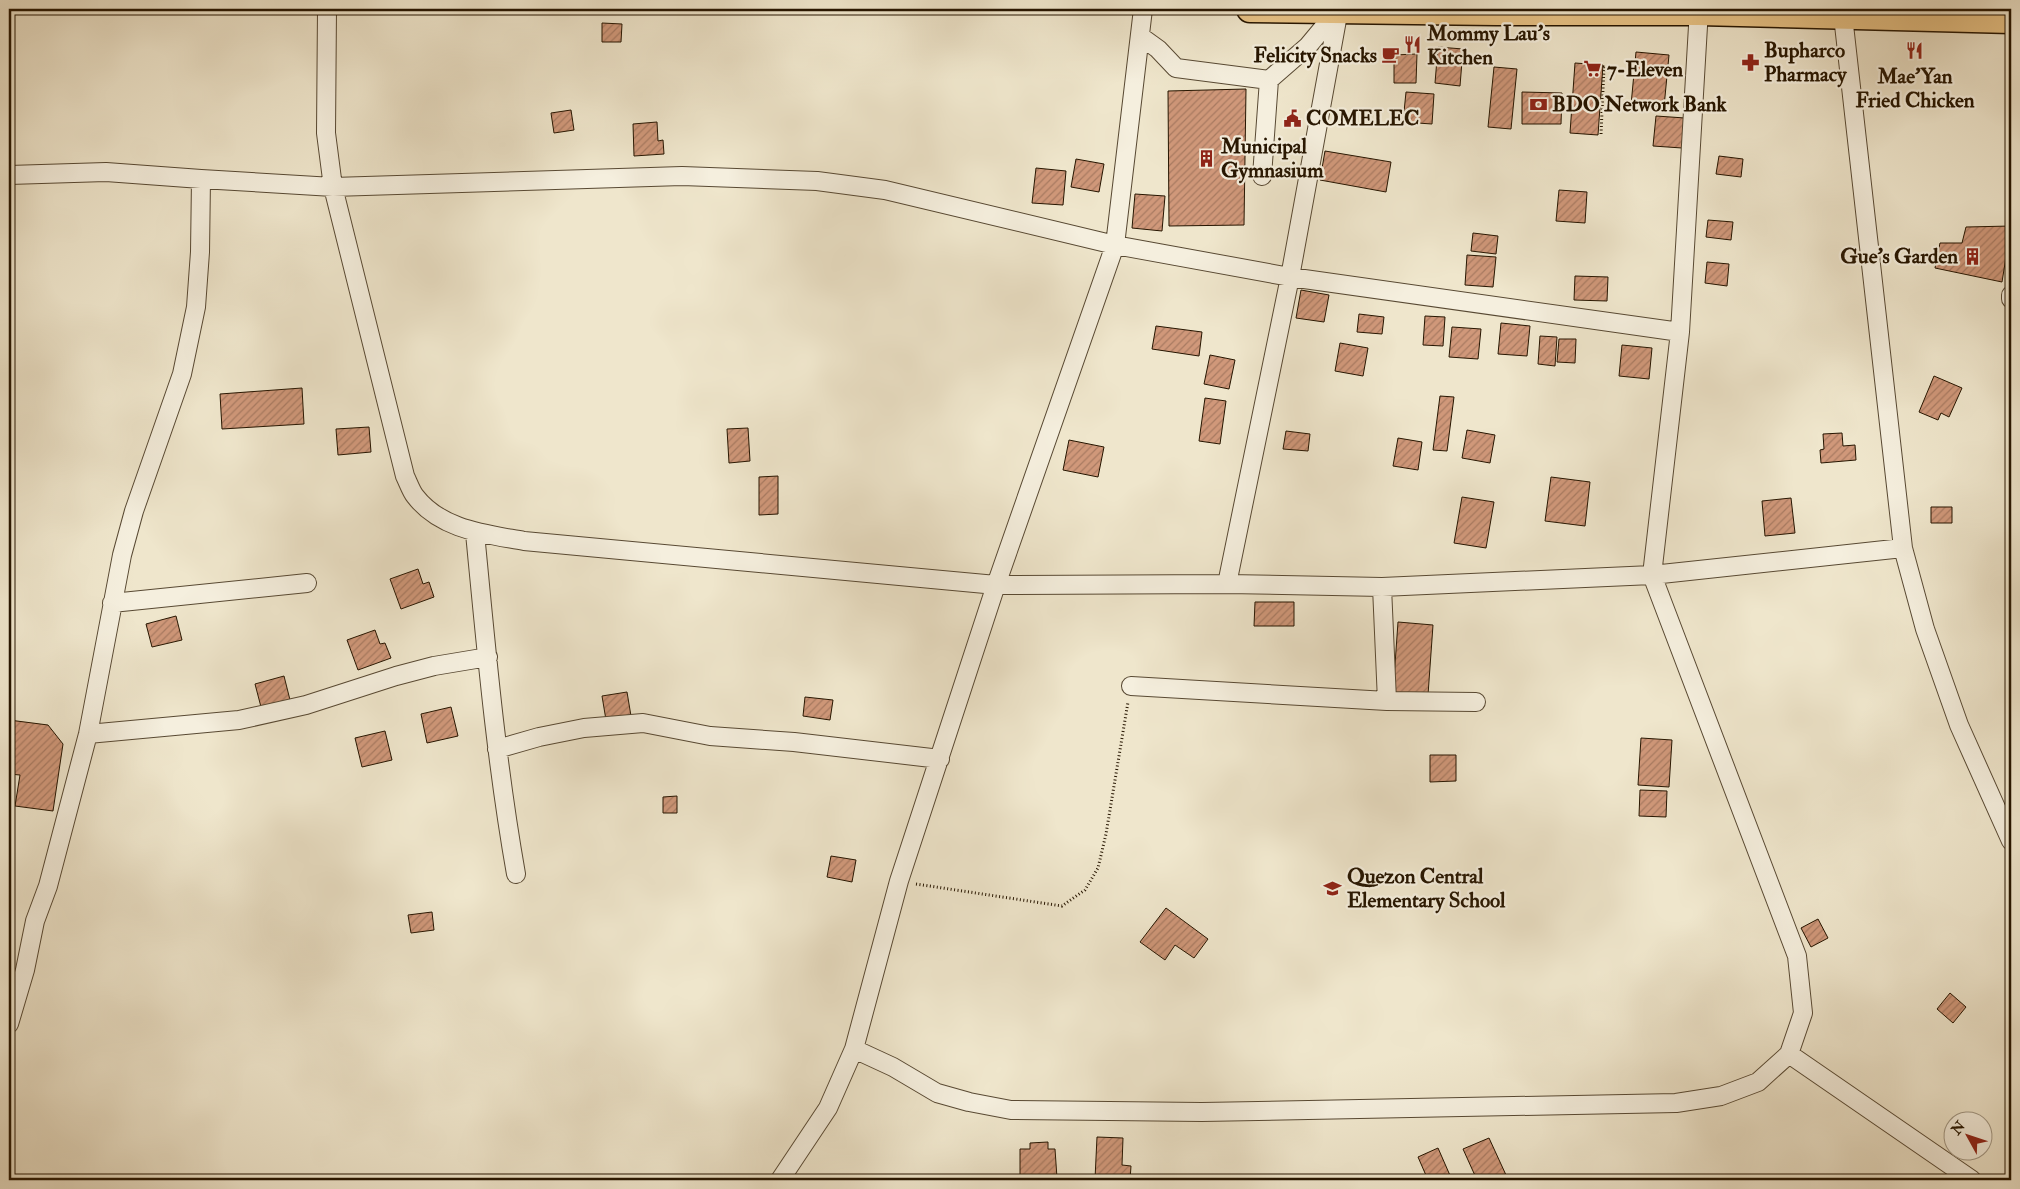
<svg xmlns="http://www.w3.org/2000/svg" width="2020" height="1189" font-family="'IM FELL Double Pica',serif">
	<defs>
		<pattern id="building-hatch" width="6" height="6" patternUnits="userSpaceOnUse" patternTransform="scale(1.25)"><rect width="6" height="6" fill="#d0987a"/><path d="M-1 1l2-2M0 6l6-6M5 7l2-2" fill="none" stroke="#a97b62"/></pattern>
	</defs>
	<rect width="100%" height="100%" fill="#efe6cc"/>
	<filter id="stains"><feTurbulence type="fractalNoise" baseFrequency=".004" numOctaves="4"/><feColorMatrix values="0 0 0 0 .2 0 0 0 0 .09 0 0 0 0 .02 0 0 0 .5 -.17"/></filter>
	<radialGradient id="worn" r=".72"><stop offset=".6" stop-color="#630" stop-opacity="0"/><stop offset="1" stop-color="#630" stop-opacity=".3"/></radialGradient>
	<path fill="url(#building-hatch)" stroke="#261500" d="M602 23 622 24 621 42H602Z
		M1438 47 1463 49 1460 86 1435 83Z
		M1636 52 1669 55 1664 107 1631 105Z
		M1417 54 1416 83H1394V55Z
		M1575 63 1603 65 1598 135 1570 133Z
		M1494 67 1517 69 1511 129 1488 127Z
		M1246 89 1244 225 1169 226 1168 91Z
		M1406 92 1434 94 1432 124 1403 122Z
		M1522 92 1562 93 1561 124H1522Z
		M571 110 574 130 554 133 551 113Z
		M1656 116 1685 118 1682 148 1653 146Z
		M657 122 658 141 663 140 664 154 634 156 633 124Z
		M1325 151 1391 162 1386 192 1320 180Z
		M1719 156 1743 159 1741 177 1716 174Z
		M1076 159 1104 164 1099 192 1071 187Z
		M1036 168 1066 171 1063 205 1032 203Z
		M1559 190 1587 192 1585 223 1556 221Z
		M1135 194 1165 196 1162 231 1132 228Z
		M1708 220 1733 222 1731 240 1706 237Z
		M2011 226 2002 282 1935 268 1940 243H1962L1966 227Z
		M1473 233 1498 236 1496 254 1471 251Z
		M1467 255 1496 257 1493 287 1465 285Z
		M1707 262 1729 264 1727 286 1705 283Z
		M1575 276 1608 277 1607 301 1574 300Z
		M1301 290 1329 295 1324 322 1296 318Z
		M1359 314 1384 317 1382 334 1357 332Z
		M1425 316 1445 317 1443 346 1423 345Z
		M1501 323 1530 326 1527 356 1498 354Z
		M1156 326 1202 332 1199 356 1152 349Z
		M1452 327 1481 329 1478 359 1449 357Z
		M1540 336 1557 337 1555 366 1538 364Z
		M1559 339H1576L1575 363 1557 362Z
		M1340 343 1368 348 1363 376 1335 371Z
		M1622 345 1652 348 1649 379 1619 376Z
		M1210 355 1235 360 1229 389 1204 384Z
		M1934 376 1962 388 1949 417 1941 413 1938 420 1919 412Z
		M302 388 304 424 222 429 220 394Z
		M1440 396 1454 397 1447 451 1433 450Z
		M1205 398 1226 401 1220 444 1199 441Z
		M369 427 371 452 338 455 336 429Z
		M748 428 750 461 729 463 727 429Z
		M1467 430 1495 435 1490 463 1462 458Z
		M1286 431 1310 434 1308 451 1283 449Z
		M1842 433 1843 446 1855 445 1856 460 1821 463 1820 450 1824 449 1823 434Z
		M1398 438 1422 442 1418 470 1393 466Z
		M1069 440 1104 447 1098 477 1063 470Z
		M778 476V514L759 515V477Z
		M1551 477 1590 482 1585 526 1545 521Z
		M1462 497 1494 502 1486 548 1454 543Z
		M1791 498 1795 533 1765 536 1762 501Z
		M1931 507H1952V523H1931Z
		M418 569 423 584 429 582 434 597 401 609 390 579Z
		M1255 602H1294V626H1254Z
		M176 616 182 640 152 647 146 624Z
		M1398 622 1433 625 1428 695 1393 693Z
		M375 630 380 644 385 643 391 658 358 670 347 640Z
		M284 676 290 700 261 707 255 684Z
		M627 692 631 716 606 720 602 696Z
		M805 697 833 700 830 720 803 716Z
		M451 707 458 736 427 743 421 714Z
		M9 720 48 725 63 744 53 811 15 806 20 775 9 774Z
		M385 731 392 760 362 767 355 738Z
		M1641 738 1672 740 1669 787 1638 785Z
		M1430 755H1456V781L1430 782Z
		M1640 790 1667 791 1666 817 1639 816Z
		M677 796V813H663V797Z
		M831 856 856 860 852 882 827 877Z
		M1166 908 1208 939 1194 958 1175 945 1165 960 1140 942Z
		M432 912 434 930 411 933 408 915Z
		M1818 919 1828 938 1811 947 1801 928Z
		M1950 993 1966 1007 1953 1023 1937 1009Z
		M1097 1137 1123 1138 1122 1165 1131 1166 1130 1180 1095 1179Z
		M1489 1138 1506 1175 1494 1180H1477L1463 1149Z
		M1048 1142V1149H1055L1057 1178 1020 1180V1149H1030V1143Z
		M1438 1148 1452 1180H1428L1418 1157Z"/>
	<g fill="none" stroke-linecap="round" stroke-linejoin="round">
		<defs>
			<path id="minor" d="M327 9 326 133 333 187 405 476C408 482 411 491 415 496 441 530 486 534 524 541L996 585 1227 584 1382 587 1652 575 1903 548
				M1843 16 1903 548 1925 629 1959 725 2011 841
				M1140 36 1158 49 1176 68 1269 80
				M9 175 106 172 201 179 333 187 682 176 817 181 885 190 1115 245 1290 277 1680 332
				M1262 176 1269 80 1308 46 1338 10
				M2011 299V295
				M475 533C486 647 496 761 516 874
				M1227 584 1290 277 1339 9
				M1382 587 1387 701
				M112 603 307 583
				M1131 686 1387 701 1476 702
				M88 734 239 720 306 705 396 676 434 666 488 657
				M497 749 539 737 584 728 643 723 710 736 794 742 940 759
				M9 1024 25 970 35 921 48 886 88 734 122 555 134 511 182 374 196 307 200 252 201 179
				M854 1049 893 1067 937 1093 969 1102 1011 1110 1202 1112 1676 1103 1721 1096 1758 1082 1789 1054 1803 1013 1797 956 1652 575 1680 332 1699 9
				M1789 1054 1972 1180
				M780 1180 828 1108 854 1049 899 881 996 585 1115 245 1143 9"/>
			<path id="highway" d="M1250 9 1496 12H1699L2011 20"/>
		</defs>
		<use href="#minor" stroke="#584933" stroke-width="20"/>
		<use href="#highway" stroke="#261500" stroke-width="29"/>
		<path stroke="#261500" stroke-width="3" stroke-dasharray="1 2.5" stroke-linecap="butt" d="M1601 134 1604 67H1612
			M916 884 1062 906 1085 890 1098 868 1106 834 1128 702"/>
		<use href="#minor" stroke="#f5efde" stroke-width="18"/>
		<use href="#highway" stroke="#e8c386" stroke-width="26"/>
	</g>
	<defs>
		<symbol id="restaurant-bare" viewBox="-9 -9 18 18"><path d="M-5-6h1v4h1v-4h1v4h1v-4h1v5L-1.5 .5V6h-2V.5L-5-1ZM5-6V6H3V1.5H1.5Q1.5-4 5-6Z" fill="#8f2418" stroke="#f5efde" stroke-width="2.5" paint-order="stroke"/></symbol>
		<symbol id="cafe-bare" viewBox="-9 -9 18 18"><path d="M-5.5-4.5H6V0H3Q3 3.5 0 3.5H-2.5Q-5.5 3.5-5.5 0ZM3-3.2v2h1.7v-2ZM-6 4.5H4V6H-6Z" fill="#8f2418" stroke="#f5efde" stroke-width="2.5" paint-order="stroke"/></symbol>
		<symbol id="pharmacy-bare" viewBox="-9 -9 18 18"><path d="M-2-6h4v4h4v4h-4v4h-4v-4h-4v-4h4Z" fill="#8f2418" stroke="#f5efde" stroke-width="2.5" paint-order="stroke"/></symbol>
		<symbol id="supermarket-bare" viewBox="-9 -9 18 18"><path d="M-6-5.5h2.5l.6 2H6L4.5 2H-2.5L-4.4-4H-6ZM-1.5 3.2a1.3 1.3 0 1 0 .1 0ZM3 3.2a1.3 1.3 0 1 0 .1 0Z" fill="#8f2418" stroke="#f5efde" stroke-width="2.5" paint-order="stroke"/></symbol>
		<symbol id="bank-bare" viewBox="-9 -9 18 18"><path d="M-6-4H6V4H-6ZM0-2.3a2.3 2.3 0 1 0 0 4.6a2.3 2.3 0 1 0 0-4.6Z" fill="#8f2418" stroke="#f5efde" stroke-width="2.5" paint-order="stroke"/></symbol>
		<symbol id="civic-bare" viewBox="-9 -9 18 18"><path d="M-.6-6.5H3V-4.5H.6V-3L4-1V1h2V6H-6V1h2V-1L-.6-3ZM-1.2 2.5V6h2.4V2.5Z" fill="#8f2418" stroke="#f5efde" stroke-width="2.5" paint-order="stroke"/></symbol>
		<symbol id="building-bare" viewBox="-9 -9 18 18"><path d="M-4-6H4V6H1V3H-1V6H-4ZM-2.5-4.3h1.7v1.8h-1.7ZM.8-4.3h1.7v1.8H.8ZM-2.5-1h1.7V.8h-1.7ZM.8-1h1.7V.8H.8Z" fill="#8f2418" stroke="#f5efde" stroke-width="2.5" paint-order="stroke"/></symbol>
		<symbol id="school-bare" viewBox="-9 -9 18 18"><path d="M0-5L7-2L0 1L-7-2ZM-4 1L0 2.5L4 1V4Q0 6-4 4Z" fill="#8f2418" stroke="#f5efde" stroke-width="2.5" paint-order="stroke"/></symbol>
	</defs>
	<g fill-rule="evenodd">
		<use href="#restaurant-bare" x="1400" y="32" width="25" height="25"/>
		<use href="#restaurant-bare" x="1902" y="38" width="25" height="25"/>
		<use href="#cafe-bare" x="1378" y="42" width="25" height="25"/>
		<use href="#pharmacy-bare" x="1738" y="50" width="25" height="25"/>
		<use href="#supermarket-bare" x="1580" y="56" width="25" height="25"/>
		<use href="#bank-bare" x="1526" y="92" width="25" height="25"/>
		<use href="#civic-bare" x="1280" y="106" width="25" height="25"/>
		<use href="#building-bare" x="1194" y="146" width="25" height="25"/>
		<use href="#building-bare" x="1960" y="244" width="25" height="25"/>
		<use href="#school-bare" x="1320" y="876" width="25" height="25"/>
	</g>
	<g text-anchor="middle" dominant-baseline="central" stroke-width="4.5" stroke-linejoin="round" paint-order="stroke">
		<g font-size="21" font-weight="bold" fill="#261500" stroke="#f5efde" text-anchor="start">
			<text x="1427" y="33">Mommy Lau's<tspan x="1427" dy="24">Kitchen</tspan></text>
			<text x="1764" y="50">Bupharco<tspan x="1764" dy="24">Pharmacy</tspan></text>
			<text x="1377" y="55" text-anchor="end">Felicity Snacks</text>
			<text x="1607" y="69">7-Eleven</text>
			<text x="1915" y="76" text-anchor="middle">Mae'Yan<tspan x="1915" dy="24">Fried Chicken</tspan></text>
			<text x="1552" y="104">BDO Network Bank</text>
			<text x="1306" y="118">COMELEC</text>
			<text x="1221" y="146">Municipal<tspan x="1221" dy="24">Gymnasium</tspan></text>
			<text x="1958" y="256" text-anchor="end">Gue's Garden</text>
			<text x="1347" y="876">Quezon Central<tspan x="1347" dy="24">Elementary School</tspan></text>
		</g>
	</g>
	<rect width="2020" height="1189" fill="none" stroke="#efe6cc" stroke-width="30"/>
	<rect x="10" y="10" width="2000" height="1169" fill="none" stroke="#261500" stroke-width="2.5"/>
	<rect x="15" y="15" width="1990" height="1159" fill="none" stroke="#261500"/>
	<g transform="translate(1968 1136) rotate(310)"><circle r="24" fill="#f5efde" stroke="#a29885"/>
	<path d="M0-4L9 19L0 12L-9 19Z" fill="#8f2418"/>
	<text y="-8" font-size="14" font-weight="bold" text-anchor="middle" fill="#261500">N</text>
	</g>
	<rect width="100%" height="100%" filter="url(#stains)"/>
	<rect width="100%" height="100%" fill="url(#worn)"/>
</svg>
